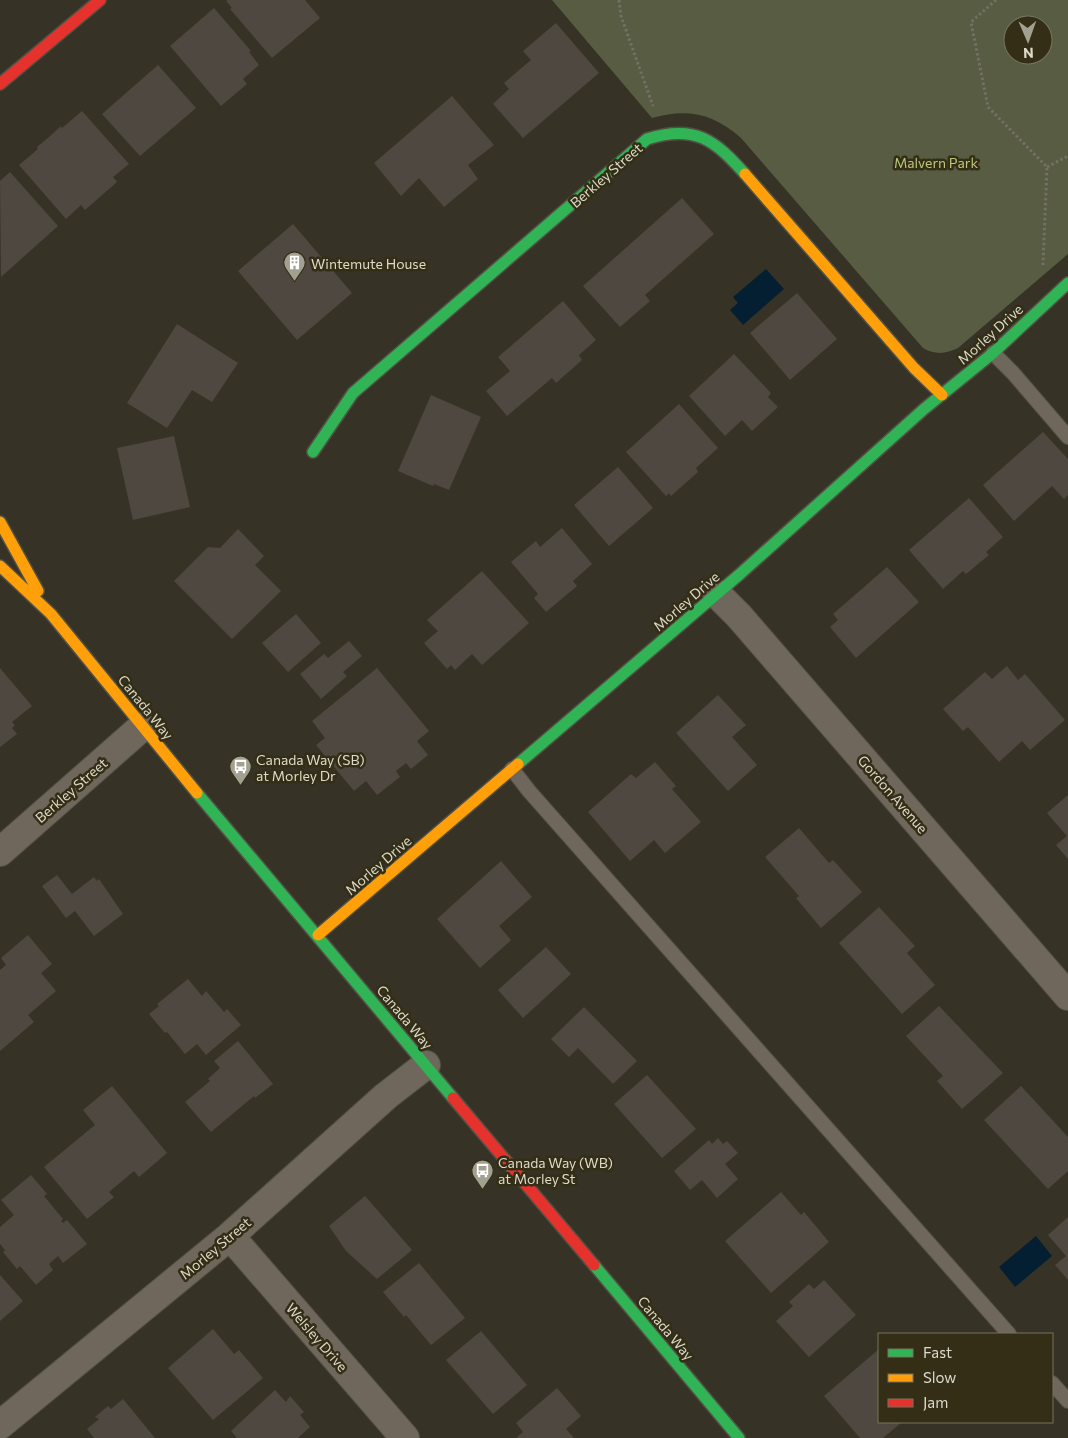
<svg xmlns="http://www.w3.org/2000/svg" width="1068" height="1438" font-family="Commissioner,sans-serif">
	<rect width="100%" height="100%" fill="#363326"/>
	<path fill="#575c42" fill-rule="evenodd" d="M552 0H1068V254L958 348C946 354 935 355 923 348L741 138C713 113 687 108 652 118ZM1013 25H1043V55H1013Z"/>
	<path fill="#051f32" d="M766 269 784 289 743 325 730 310 738 303 733 297Z
		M1036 1236 1052 1256 1015 1287 999 1267Z"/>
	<path fill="#4e4840" d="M228 0H305L320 18 272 58 230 9 232 8 226 1Z
		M214 8 251 51 249 52 259 65 243 79 247 84 221 106 170 46Z
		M556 23 599 73 523 138 493 104 509 89 504 83 531 60 523 51Z
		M158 65 196 108 140 156 102 114Z
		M452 96 494 145 468 165 478 179 444 207 419 178 401 196 374 163Z
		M82 111 129 164 113 177 117 182 85 210 81 205 66 219 19 165 38 149 37 147 49 137 61 126 62 128Z
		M10 172 58 226 1 277 0 181Z
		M682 198 714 234 645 295 650 301 620 327 583 286Z
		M293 224 352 293 297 340 238 271Z
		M797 293 837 339 790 380 750 333Z
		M563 301 596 340 579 355 582 360 556 383 552 378 507 416 486 391 510 371 498 357Z
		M177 324 238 363 212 402 192 390 167 428 127 403Z
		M734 354 771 393 768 397 778 407 752 431 742 420 725 436 689 396Z
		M431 395 481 417 449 490 434 484 433 486 398 471Z
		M679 404 718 448 696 468 698 472 671 496 669 493 666 496 626 452Z
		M1043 432 1068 459V495L1064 499 1052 486 1014 521 983 485Z
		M174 436 190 507 133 520 117 448Z
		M618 467 653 508 609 546 574 505Z
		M969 498 1003 537 986 552 989 555 966 574 963 571 943 589 909 550Z
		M562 528 592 564 573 581 577 586 546 612 534 598 538 594 511 562 536 541 540 547Z
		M238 529 264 556 255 565 281 591 232 639 174 581 208 547 220 548Z
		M887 567 919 602 856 658 830 627 838 620 833 614Z
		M482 571 529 623 482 665 472 654 455 670 451 665 447 669 424 643 438 631 427 620Z
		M296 614 321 643 288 672 262 643Z
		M349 641 362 656 343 672 347 676 321 699 300 674 324 654 328 658Z
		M1007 666 1018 680 1025 674 1065 720 1030 750 1022 741 999 762 968 727 963 731 943 709 985 672 992 679Z
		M0 668 32 706 12 722 15 725 12 728 17 734 0 747Z
		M377 668 429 731 417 741 428 755 411 769 406 763 396 771 400 777 377 795 366 781 354 791 316 745 325 738 312 721Z
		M718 695 746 725 732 737 757 765 728 791 676 733Z
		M655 762 676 786 672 789 701 822 665 853 654 840 630 861 588 812 631 774 636 778Z
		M1068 795V859L1056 845 1067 836 1047 813Z
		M799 828 829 863 833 860 862 892 821 928 796 898 799 896 765 857Z
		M501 861 532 897 499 926 511 940 480 968 437 919Z
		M57 875 72 894 94 877 97 881 99 879 123 914 94 936 75 911 66 918 42 886Z
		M879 907 915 946 907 953 935 985 902 1014 839 943Z
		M28 935 52 964 41 973 56 991 28 1015 34 1022 0 1051V970L6 965 1 958Z
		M546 947 571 974 523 1018 498 990Z
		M188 979 202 996 206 991 224 1012 227 1009 241 1025 206 1055 197 1044 185 1054 167 1032 165 1033 149 1014 159 1006 157 1004Z
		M939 1006 1003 1073 962 1109 937 1081 943 1076 906 1036Z
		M584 1007 637 1061 613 1084 578 1048 569 1057 551 1039Z
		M238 1041 273 1084 255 1098 254 1096 211 1132 185 1102 210 1081 208 1079 220 1068 214 1061Z
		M647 1075 696 1129 662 1158 614 1104Z
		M112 1086 167 1153 139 1177 134 1171 109 1192 114 1197 87 1219 44 1167 95 1125 83 1110Z
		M1021 1086 1068 1137V1171L1048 1189 984 1120Z
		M718 1138 723 1144 727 1141 738 1153 725 1164 738 1179 717 1198 702 1180 690 1190 674 1171 709 1140 712 1144Z
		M31 1175 47 1194 44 1196 63 1219 61 1221 63 1223 67 1220 87 1244 63 1263 58 1256 49 1264 53 1270 36 1285 20 1266 17 1269 3 1252 5 1250 0 1244V1227L14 1215 1 1200Z
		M781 1192 801 1215 804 1212 829 1242 771 1293 725 1241Z
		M365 1196 412 1250 377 1279 346 1251 329 1226Z
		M1068 1217V1280L1055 1265 1066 1256 1048 1235Z
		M419 1263 465 1318 431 1345 406 1315 404 1317 383 1292Z
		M0 1275 23 1301 0 1321Z
		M824 1280 856 1315 809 1357 776 1321 793 1306 789 1302 809 1284 814 1289Z
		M213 1329 234 1354 239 1350 263 1378 213 1420 168 1368Z
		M481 1331 527 1385 493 1414 446 1360Z
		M879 1349V1422H902L883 1438H860L824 1396Z
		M557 1388 581 1416 566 1429 574 1438H516L523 1432 516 1423Z
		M275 1390 286 1402 290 1396 304 1412 300 1415 310 1427 298 1438H237L231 1431Z
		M123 1399 155 1438H94L87 1429 99 1419 95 1417 108 1406 111 1409Z"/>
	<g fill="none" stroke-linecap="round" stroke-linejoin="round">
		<defs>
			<path id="lane" d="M993 353 1013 373 1068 437
				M512 769 529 791 1009 1334
				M1052 1383 1068 1401"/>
			<path id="street" d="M717 594 739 616 1068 996
				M0 852 142 727
				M230 1236 405 1438
				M0 1425 230 1236 386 1096 426 1065"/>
			<path id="fast" d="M313 452 353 393 647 139C694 124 714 139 745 174
				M518 764 740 574 924 409 993 353 1068 283
				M197 793 453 1098
				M594 1265 739 1438"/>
			<path id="slow" d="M745 174 914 368 942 395
				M0 522 38 591
				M0 566 51 614 197 793
				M318 935 518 764"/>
			<path id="jam" d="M0 84 100 0
				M453 1098 594 1265"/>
		</defs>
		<use href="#lane" stroke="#525045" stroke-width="16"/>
		<use href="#street" stroke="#525045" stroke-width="30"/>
		<use href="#fast" stroke="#525045" stroke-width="14"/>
		<use href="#slow" stroke="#525045" stroke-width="14"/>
		<use href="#jam" stroke="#525045" stroke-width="14"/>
		<path stroke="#756f65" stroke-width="3" stroke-dasharray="2.5 2.5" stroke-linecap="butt" d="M619 0 621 16 653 106
			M996 0 971 22 988 107 1047 167 1043 265
			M1047 167 1068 156"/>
		<use href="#lane" stroke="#70675c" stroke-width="14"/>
		<use href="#street" stroke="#70675c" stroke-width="28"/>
		<use href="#fast" stroke="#30b455" stroke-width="11"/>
		<use href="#slow" stroke="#ff9f0a" stroke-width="11"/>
		<use href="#jam" stroke="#e5322d" stroke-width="11"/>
	</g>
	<defs>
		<symbol id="building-pin" viewBox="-11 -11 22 30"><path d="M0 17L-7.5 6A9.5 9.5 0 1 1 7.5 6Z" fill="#a2a091" stroke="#332e15"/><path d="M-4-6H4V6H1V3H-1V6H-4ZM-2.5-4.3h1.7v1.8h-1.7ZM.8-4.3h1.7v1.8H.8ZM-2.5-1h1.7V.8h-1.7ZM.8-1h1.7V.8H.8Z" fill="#fff"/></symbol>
		<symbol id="bus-pin" viewBox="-11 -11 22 30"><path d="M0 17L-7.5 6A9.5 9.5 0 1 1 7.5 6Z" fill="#a2a091" stroke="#332e15"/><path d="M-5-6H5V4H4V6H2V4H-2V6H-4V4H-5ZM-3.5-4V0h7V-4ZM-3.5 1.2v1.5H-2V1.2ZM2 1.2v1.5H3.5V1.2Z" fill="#fff"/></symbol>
	</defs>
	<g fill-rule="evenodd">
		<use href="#building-pin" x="282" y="250" width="25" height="34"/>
		<use href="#bus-pin" x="228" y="754" width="25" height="34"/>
		<use href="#bus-pin" x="470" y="1158" width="25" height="34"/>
	</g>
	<g text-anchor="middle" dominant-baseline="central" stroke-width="5" stroke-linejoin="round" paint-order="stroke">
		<g font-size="14" fill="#b8c77b" stroke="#332e15">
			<text x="936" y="162">Malvern Park</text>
		</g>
		<g font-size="14" fill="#dcdacb" stroke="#332e15">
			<text transform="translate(606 175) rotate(-41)">Berkley Street</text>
			<text transform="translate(990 334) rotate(-42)">Morley Drive</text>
			<text transform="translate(686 601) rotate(-41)">Morley Drive</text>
			<text transform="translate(146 707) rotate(51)">Canada Way</text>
			<text transform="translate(71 790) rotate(-41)">Berkley Street</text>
			<text transform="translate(893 794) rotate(49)">Gordon Avenue</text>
			<text transform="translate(378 865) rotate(-41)">Morley Drive</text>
			<text transform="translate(405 1017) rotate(50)">Canada Way</text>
			<text transform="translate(215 1248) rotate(-40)">Morley Street</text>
			<text transform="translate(666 1328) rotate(50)">Canada Way</text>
			<text transform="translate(317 1337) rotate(49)">Welsley Drive</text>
		</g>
		<g font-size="14" fill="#dcdacb" stroke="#332e15" text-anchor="start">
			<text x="311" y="263">Wintemute House</text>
			<text x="256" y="759">Canada Way (SB)<tspan x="256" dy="16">at Morley Dr</tspan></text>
			<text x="498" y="1162">Canada Way (WB)<tspan x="498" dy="16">at Morley St</tspan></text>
		</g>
	</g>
	<rect x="878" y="1333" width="175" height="90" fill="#332e15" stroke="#77735e"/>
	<rect x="888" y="1349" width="25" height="8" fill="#30b455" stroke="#77735e"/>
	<text x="923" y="1358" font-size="15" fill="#dcdacb">Fast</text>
	<rect x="888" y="1374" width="25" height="8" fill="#ff9f0a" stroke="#77735e"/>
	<text x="923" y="1383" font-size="15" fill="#dcdacb">Slow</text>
	<rect x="888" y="1399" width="25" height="8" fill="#e5322d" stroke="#77735e"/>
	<text x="923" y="1408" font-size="15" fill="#dcdacb">Jam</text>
	<g transform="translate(1028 40) rotate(178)"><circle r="24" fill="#332e15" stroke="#77735e"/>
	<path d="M0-4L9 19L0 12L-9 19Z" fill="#a2a091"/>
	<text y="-8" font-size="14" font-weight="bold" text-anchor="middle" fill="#dcdacb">N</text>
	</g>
</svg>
